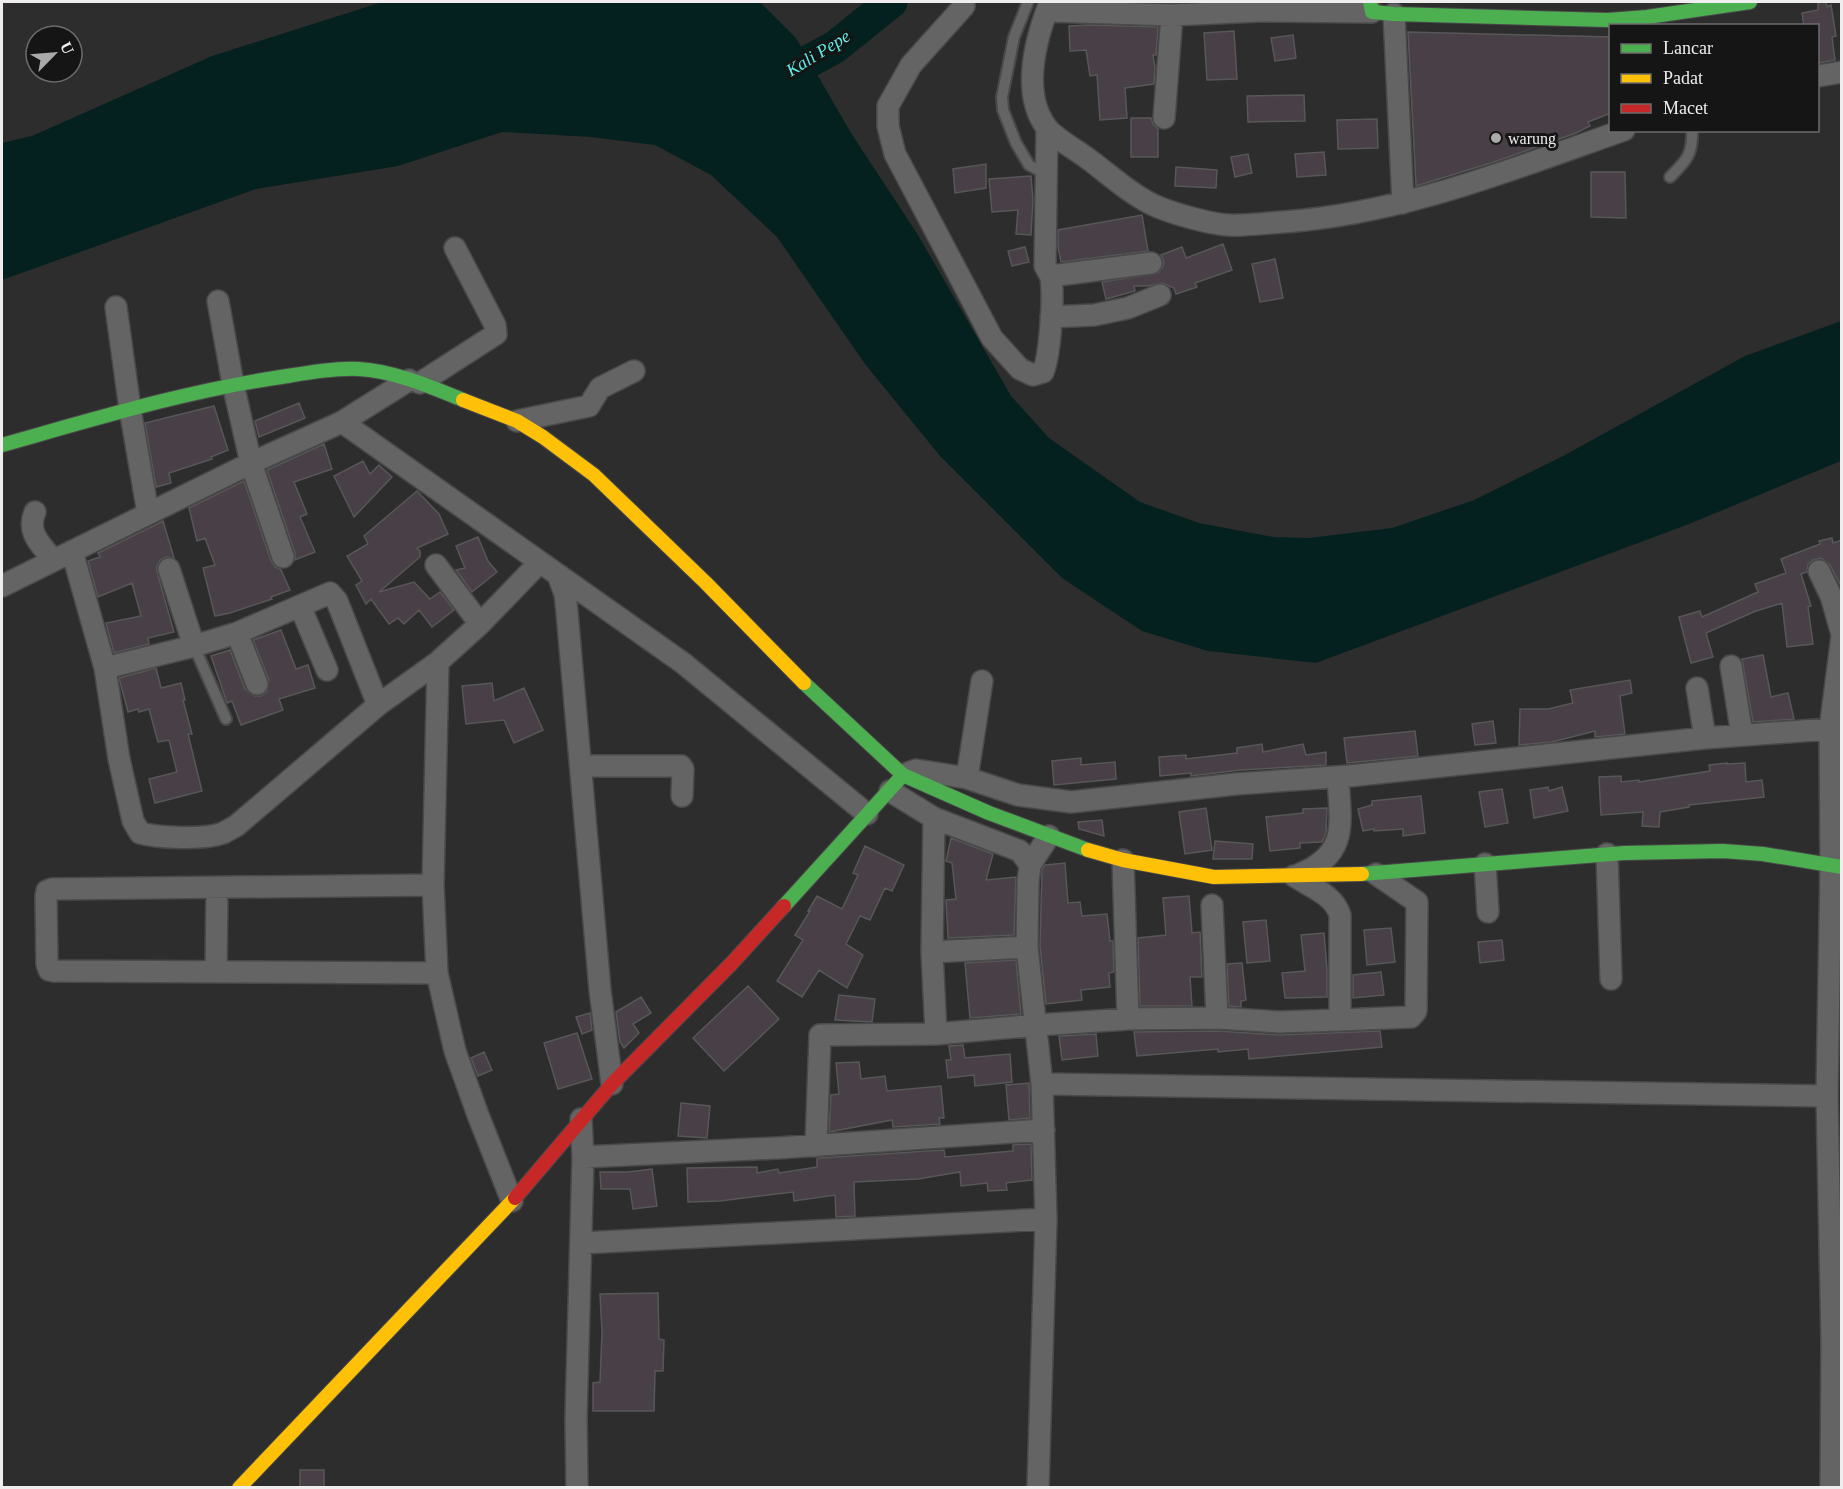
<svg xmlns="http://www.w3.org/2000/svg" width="1843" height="1489" font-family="Georgia,serif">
	<rect width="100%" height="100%" fill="#2d2d2d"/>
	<path fill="#05211f" d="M382 2H760L796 38 851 133 918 235 1011 396 1049 438 1140 502 1199 523 1274 537 1309 538 1392 528 1474 500 1563 456 1745 356 1841 321V461L1689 524 1316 663 1208 651 1142 631 1062 578 940 456 865 364 777 237 711 175 655 145 591 137 502 132 398 166 256 189 2 280V143L32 136 212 56Z"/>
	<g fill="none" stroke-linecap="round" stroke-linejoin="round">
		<path stroke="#05211f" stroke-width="33" d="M771 82 835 47 891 2"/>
	</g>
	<path fill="#493f47" stroke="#585758" stroke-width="1.5" d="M1818 2H1826L1827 7 1831 5 1836 36 1832 37 1835 60 1818 63V26H1804L1802 13 1818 10Z
		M1089 25 1158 27 1156 55H1153L1155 67 1154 84 1125 88 1127 118 1100 120 1097 75 1090 76 1086 50 1070 51 1069 26Z
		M1234 31 1237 79 1207 80 1204 33Z
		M1408 32 1611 37V113L1588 122 1590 126 1576 133 1494 162 1416 186Z
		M1293 35 1296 58 1275 61 1271 38Z
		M1304 95 1305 121 1248 122 1247 96Z
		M1131 118H1151L1153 124 1158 129V157H1131Z
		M1377 119 1378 148 1338 149 1337 120Z
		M1324 152 1326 175 1297 177 1295 154Z
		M1248 154 1252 173 1235 177 1231 157Z
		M986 164V188L955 193 953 169Z
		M1176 167 1217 170 1216 188 1175 186Z
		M1591 172H1625L1626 218 1591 217Z
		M1031 176 1033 200 1031 235 1016 234 1018 210 992 212 989 179Z
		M1142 215 1148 251 1061 262 1058 247V230Z
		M1223 244 1232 270 1195 283 1197 287 1176 294 1174 288 1162 283 1147 286H1134L1135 291 1106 299 1102 282 1158 273 1162 268 1164 262 1161 255 1182 247 1186 258Z
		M1025 247 1029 262 1012 266 1008 251Z
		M1275 259 1283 298 1260 302 1252 264Z
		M299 403 305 418 259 437 255 421Z
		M214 406 228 450 211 457 212 459 169 473 171 483 156 487 145 423Z
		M324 444 332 469 294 482 307 514 300 517 315 552 295 560V553L267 470Z
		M363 461 370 474 379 465 392 477 354 517 334 476Z
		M244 481 271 561 275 567 281 570 290 590 271 597 272 599 230 613 215 616 203 568 215 565 205 538 197 541 189 508Z
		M417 491 439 514 448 534 417 548 420 551V557L379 592 414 582 430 599 440 592 454 610 432 627 419 610 404 624 398 618 389 624 371 599 366 604 356 585 362 581 347 556 368 544 364 536Z
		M163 521 174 558 166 557 160 560 157 566V572L174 632 148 638 149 644 114 653 106 623 141 616 132 583 98 597 88 561 100 557 98 553Z
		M478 537 488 561 497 572 472 592 456 570 465 568 456 546Z
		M1832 538 1833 543 1842 540V588L1830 565 1821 558 1813 560 1808 564 1807 572 1801 574 1811 606 1808 607 1813 644 1787 647 1782 603 1756 611 1706 633 1713 657 1691 663 1679 617 1700 611 1702 617 1758 592 1755 584 1786 573 1781 559 1820 544 1819 541Z
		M281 630 296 669 308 665 315 688 279 699 283 710 241 725 232 701 227 703 211 656 230 650 245 689 255 696H261L267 691 269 680 253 640Z
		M1763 655 1771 697 1788 693 1794 719 1753 722 1742 659Z
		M156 668 161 688 181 683 185 700H183L192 734H188L202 791 155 803 149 779 177 772 169 740 158 742 149 709 139 712 138 709 128 712 119 678Z
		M1630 680 1632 693 1620 696 1625 734 1595 737V731L1552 742 1519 745 1520 709H1548L1573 703 1570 690Z
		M492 683 494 701 524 688 543 730 514 743 504 720 466 724 462 686Z
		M1493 721 1496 743 1475 745 1472 724Z
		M1415 731 1418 756 1347 763 1344 738Z
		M1262 744 1263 752 1303 744 1306 755 1326 752V765L1240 770 1191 776V773L1160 776 1159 757 1186 755V759L1237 753V748Z
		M1081 758V765L1115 762 1116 779 1054 785 1052 761Z
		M1727 763V764L1745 763 1746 782 1762 780 1764 797 1689 805V807L1660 812 1659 827 1642 826 1643 812 1601 815 1599 777 1621 776V782L1639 780V782L1710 771 1709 765Z
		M1548 787 1549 791 1562 787 1568 811 1534 818 1530 790Z
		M1502 789 1508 823 1485 827 1479 792Z
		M1421 796 1425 833 1403 836V829L1374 831V829L1363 831 1358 809 1372 805V801Z
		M1206 808 1212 850 1185 854 1179 812Z
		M1327 808 1326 832 1322 842 1300 843V848L1270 851 1266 817 1303 813V809Z
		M1102 820 1104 836 1079 829 1078 822Z
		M951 838 993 854 986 880 1016 877 1014 935 948 938 946 900 956 899 952 863 946 861Z
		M1215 841 1253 844 1252 859H1213Z
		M865 846 904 865 892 891 885 888 870 920 860 916 846 944 863 955 847 988 819 970 802 997 777 981 803 940 795 935 810 911H808L817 896 842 909 858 875 853 873Z
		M1065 863 1068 903 1080 902 1082 916 1107 914 1110 941H1113L1114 972 1109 973 1110 987 1081 990 1082 1000 1046 1004 1040 946 1042 869 1045 865Z
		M1189 896 1192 933 1200 932 1202 977H1190L1192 1006H1140L1138 938 1166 935 1163 898Z
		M1266 920 1270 961 1247 963 1243 922Z
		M1391 928 1395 962 1367 965 1364 930Z
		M1324 933 1327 969V997L1285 998 1282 973 1305 971 1301 935Z
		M1502 940 1504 960 1480 963 1478 942Z
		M1016 960 1021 1014 970 1018 965 963Z
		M1242 963 1246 1000 1241 1001V1007L1229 1006 1227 964Z
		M1381 972 1384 995 1353 998V975Z
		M748 986 779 1019 724 1071 693 1038Z
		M839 995 875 999 872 1022 835 1020Z
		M641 997 651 1013 633 1024 639 1033 624 1048 620 1042 616 1012Z
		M590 1013 592 1030 582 1034 576 1017Z
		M1217 1031 1279 1035 1380 1031 1382 1047 1249 1059 1248 1049 1218 1052V1049L1137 1056 1134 1032Z
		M577 1033 592 1079 558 1089 544 1043Z
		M1096 1034 1098 1056 1062 1060 1059 1036Z
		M963 1045 965 1058 1010 1054 1012 1082 975 1086 974 1075 948 1078 946 1060H951L949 1046Z
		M484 1052 492 1070 478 1076 471 1058Z
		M859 1062 861 1079 885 1076 887 1091 941 1086 944 1118H939L940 1124 893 1127 892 1120 829 1132 831 1095 839 1094 836 1063Z
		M1029 1083 1030 1118 1009 1120 1006 1085Z
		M681 1103 710 1106 707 1138 678 1136Z
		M1031 1144 1032 1180 1006 1183 1007 1190 988 1191 987 1183 961 1186 960 1172 918 1179 854 1182 855 1216 836 1217 835 1195 794 1201 793 1192 720 1201 688 1202 687 1168 757 1167V1173L778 1169 779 1173 817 1167V1159L819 1158 944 1150 945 1157 1013 1151V1145Z
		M652 1169 657 1206 633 1209 630 1189H601L600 1172H628Z
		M658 1293 659 1339 664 1340 663 1371H655L654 1411H593V1383L600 1382 602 1332 600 1294Z
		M300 1470H324V1488H300Z"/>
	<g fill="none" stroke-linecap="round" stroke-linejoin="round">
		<defs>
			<path id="lane" d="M1028 2 1014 37 1002 97 1003 110 1016 143 1029 165 1047 175
				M1670 177C1686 161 1693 155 1692 130
				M194 646 226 719"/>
			<path id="street" d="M1050 2C1036 38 1020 93 1047 128 1056 139 1075 149 1087 158 1109 174 1132 196 1158 207 1175 214 1210 224 1228 225 1246 226 1265 223 1283 222 1401 214 1513 169 1624 130
				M964 6 911 65 888 106V126L895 154 992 338 1020 369 1033 375 1043 372C1050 356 1054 297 1051 278 1050 274 1047 270 1045 266L1047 128
				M1047 11 1172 15 1259 11 1372 12
				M1394 14 1403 203
				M1818 76 1842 72
				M1164 118 1172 15
				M1051 276 1151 263
				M218 301 233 384 251 463 283 557
				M116 307 130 409 148 513
				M1051 317 1094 315 1128 308 1160 295
				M420 383 496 334 495 325 455 248
				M517 421 589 406 600 388 634 371
				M342 422 409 380
				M35 512C26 533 41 544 53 560
				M72 551 105 668 119 759 133 821 140 833C160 838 204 840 223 833 227 831 232 828 236 826L378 705 438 662 480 624 540 562
				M436 565 480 624
				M169 569 194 646
				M1819 571 1831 596 1842 634
				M558 575 565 594 567 612 600 990 612 1084
				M2 586 251 463 342 422 683 663 867 814
				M300 606 327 670
				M237 633 257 684
				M438 662 433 885 437 973 455 1051 478 1115 512 1201
				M1731 666 1742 735
				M105 668 194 646 237 633 330 593 337 601 378 705
				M1697 688 1705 738
				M581 766H681L683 769 682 796
				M908 773 916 770 967 778 1018 795 1071 802 1236 784 1349 776 1705 738 1842 728
				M967 778 982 681
				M890 791 934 818 1020 851 1030 865
				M934 818 932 952 936 1034
				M1607 854 1611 979
				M1123 860 1128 1019
				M1485 864 1488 912
				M1300 874C1350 853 1340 822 1338 777
				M433 885 52 889 47 891 46 897 47 964 49 970 54 971 437 973
				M1212 905 1217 1018
				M932 952 1027 947
				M216 972 217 888
				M1340 1020 1411 1017 1416 1011 1417 902 1376 874
				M1042 1084 1827 1096
				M816 1146 820 1035 936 1034 1037 1025 1128 1019 1217 1018 1279 1022 1340 1020V915C1334 895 1311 887 1294 876
				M583 1157 777 1148 1044 1130
				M582 1243 1046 1219
				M577 1488 576 1418 583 1157 581 1119
				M1038 1488 1046 1219 1042 1084 1027 947 1028 882 1030 865 1049 836
				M1831 1488 1832 1342 1827 1096 1831 864 1830 729 1842 636"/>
			<path id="fast" d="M1370 2 1372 12 1394 14 1608 20 1647 17 1750 2
				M2 445C94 419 186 391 281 377 306 373 333 368 359 369 394 371 431 387 463 400
				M804 683 903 775 989 813 1088 850
				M1362 874 1624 853 1723 851 1763 854 1842 867
				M784 906 903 775"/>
			<path id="slow" d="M463 400 517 421 543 437 594 475 706 583 804 683
				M1088 850 1123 860 1214 877 1362 874
				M239 1488 515 1198"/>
			<path id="jam" d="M515 1198 612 1084 732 963 784 906"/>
		</defs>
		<use href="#lane" stroke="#494949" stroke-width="14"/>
		<use href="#street" stroke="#494949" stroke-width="24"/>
		<use href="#fast" stroke="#494949" stroke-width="16"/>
		<use href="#slow" stroke="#494949" stroke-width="16"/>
		<use href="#jam" stroke="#494949" stroke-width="16"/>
		<use href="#lane" stroke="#656465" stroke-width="10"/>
		<use href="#street" stroke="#656465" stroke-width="21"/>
		<use href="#fast" stroke="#4caf50" stroke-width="14"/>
		<use href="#slow" stroke="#ffc107" stroke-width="14"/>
		<use href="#jam" stroke="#c62828" stroke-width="14"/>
	</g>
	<circle fill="#abaaaa" stroke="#161515" stroke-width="2" cx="1496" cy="138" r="6"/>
	<g text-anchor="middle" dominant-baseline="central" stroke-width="6" stroke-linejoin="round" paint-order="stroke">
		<g font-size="16" fill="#efedee" stroke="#161515" text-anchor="start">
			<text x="1508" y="138">warung</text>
		</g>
		<g font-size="18" font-style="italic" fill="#5dece6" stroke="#161515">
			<text transform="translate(818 53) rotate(-32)">Kali Pepe</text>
		</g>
	</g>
	<rect width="1843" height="1489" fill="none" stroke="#efedee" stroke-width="6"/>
	<rect x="1609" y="24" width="210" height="108" fill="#161515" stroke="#6d6b6c" stroke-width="1.5"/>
	<rect x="1621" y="44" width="30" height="9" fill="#4caf50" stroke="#6d6b6c" stroke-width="1.5"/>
	<text x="1663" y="54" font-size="18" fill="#efedee">Lancar</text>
	<rect x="1621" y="74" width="30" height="9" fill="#ffc107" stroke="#6d6b6c" stroke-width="1.5"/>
	<text x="1663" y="84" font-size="18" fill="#efedee">Padat</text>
	<rect x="1621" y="104" width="30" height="9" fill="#c62828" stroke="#6d6b6c" stroke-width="1.5"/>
	<text x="1663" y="114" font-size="18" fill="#efedee">Macet</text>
	<g transform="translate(54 54) rotate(65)"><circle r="28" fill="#161515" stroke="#6d6b6c" stroke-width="1.5"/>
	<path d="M0-4.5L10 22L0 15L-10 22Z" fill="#abaaaa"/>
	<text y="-9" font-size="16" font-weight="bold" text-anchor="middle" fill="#efedee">U</text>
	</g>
</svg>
